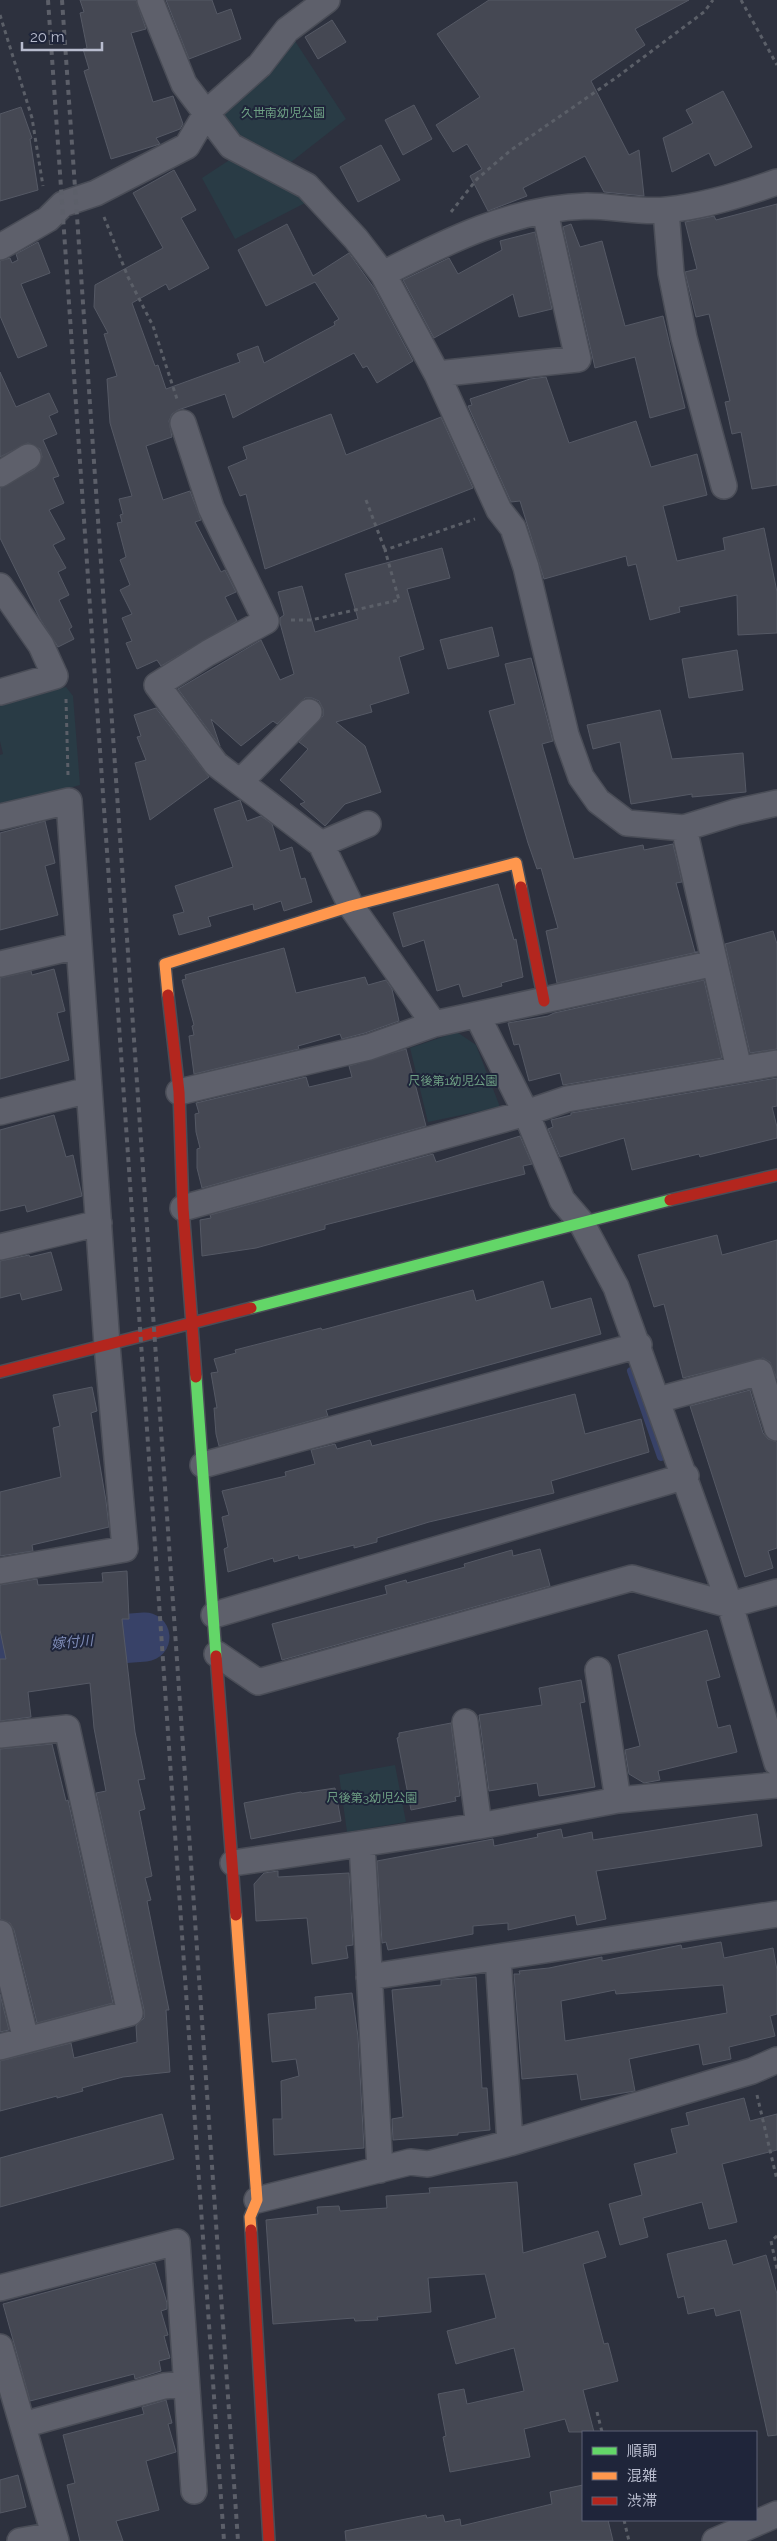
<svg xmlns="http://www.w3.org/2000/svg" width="777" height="2541" font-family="Raleway,'Noto Sans JP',sans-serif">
	<rect width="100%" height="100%" fill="#2d313e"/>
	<path fill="#293b45" d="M293 38 346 119 286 166 237 141 217 111Z
		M231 159 282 182 307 202 235 239 202 178Z
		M66 687 73 696 80 785 0 807V755L3 754 0 741V705Z
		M457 1032 476 1045 500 1107 428 1122 410 1048Z
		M395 1765 406 1822 347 1832 339 1775Z"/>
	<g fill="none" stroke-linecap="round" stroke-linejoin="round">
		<path stroke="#384268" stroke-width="8" d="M631 1371 661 1457"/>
		<path stroke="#384268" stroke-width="49" d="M0 1648 145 1637"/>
	</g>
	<path fill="#454853" stroke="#555965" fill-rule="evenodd" d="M80 0H136L146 29 131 33 153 102 173 96 183 124 180 129 156 138 160 144 111 159 84 71 89 69 83 49 87 48 80 13 84 12Z
		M166 0H212L217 14 231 9 241 39 189 59Z
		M489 0H689L635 29 645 45 591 81 629 155 639 150 644 196 604 192 585 156 523 188 527 196 488 211 470 176 482 169 467 144 453 152 436 125 480 97 437 34Z
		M332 20 346 42 318 59 305 37Z
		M723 91 752 147 715 166 709 153 672 172 663 138 693 123 686 110Z
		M414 105 432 139 403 155 385 120Z
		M21 107 32 138 30 139 38 190 0 201V114Z
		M381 145 400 180 358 202 340 167Z
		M174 170 196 210 181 218 209 268 169 290 166 284 132 303 155 366 158 365 166 389 240 362 237 354 258 346 264 363 335 325 334 322 339 319 315 282 266 306 238 250 287 224 313 276 349 253 374 288 413 361 377 383 367 366 363 368 354 353 233 418 225 394 178 410 172 414 169 421 172 437 146 446 163 500 190 491 201 520 195 522 221 572 225 570 236 592 225 597 237 621 161 666 157 660 137 669 126 643 132 641 122 618 132 614 120 590 130 585 120 560 126 557 117 523 122 522 120 515 123 514 119 499 132 496 110 423 107 379 117 376 104 334 108 333 94 307 95 285 163 248 133 193Z
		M777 204V485L752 489 741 432 732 434 725 402 730 401 709 314 696 317 685 272 697 269 685 222 714 216 716 220Z
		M571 224 580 247 602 241 625 326 663 316 685 408 650 418 635 357 595 368 563 227Z
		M535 232 552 309 519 317 513 294 434 338 403 280 449 258 458 274 502 250 500 241Z
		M38 242 50 273 21 284 47 346 18 358 0 316V261L10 258 12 263 18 260 16 254Z
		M0 372 16 407 49 393 58 412 49 416 57 434 43 440 59 476 53 478 64 503 49 510 65 539 53 545 66 568 58 572 69 595 59 600 72 627 69 629 74 639 58 647 40 619 0 538V488L35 469 42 457 40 449 28 443 0 457Z
		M546 377 569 443 636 421 651 467 697 454 707 495 663 506 677 561 725 550 723 538 764 528 777 592V633L738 635 737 595 679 607 680 612 650 620 636 564 628 566 626 556 544 579 520 501 511 502 468 406 472 405 470 399 530 379Z
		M331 414 346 455 441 417 473 488 265 569 246 494 240 496 228 467 247 459 243 447Z
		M442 548 450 578 407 589 424 649 399 657 409 693 370 705 372 712 336 722 365 746 381 792 345 804 325 826 300 804 305 802 280 780 308 749 299 742 323 716V709L319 701 312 698H305L277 724 273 721 241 746 211 719 220 746 178 689 261 640 280 680 294 674 280 623V618L284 615 278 592 302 586 315 632 358 619 345 574Z
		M492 627 499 656 448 669 440 640Z
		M737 650 743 690 689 698 682 659Z
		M531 658 553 741 542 744 574 859 643 845 644 850 673 844 682 882 676 883 695 952H698L557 983 546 931 558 928 541 868 537 869 528 843 489 711 515 704 505 664Z
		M156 708 209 777 150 820 135 763 146 760 137 737 141 736 134 715Z
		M660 710 672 759 743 753 746 792 692 797V794L631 804 620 742 593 749 587 725Z
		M240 800 247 821 261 816 272 824 280 851 292 847 301 879 305 878 312 902 284 911 281 901 254 910 253 904 208 917 211 926 179 935 173 915 184 912 175 886 233 867 214 809Z
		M45 821 55 863 45 866 58 915 0 930V833Z
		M498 884 514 940 516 939 523 977 501 983 502 986 463 997 459 984 437 991 424 940 403 947 393 913Z
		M773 931 777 944V1049L750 1053 725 944Z
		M284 948 296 993 365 977 368 985 386 980 392 989 399 1021 365 1033 342 1039 340 1034 298 1046 299 1049 194 1074 189 1036 194 1035 192 1026 194 1025 183 984 182 980 186 979 185 975Z
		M54 969 65 1011 57 1013 69 1060 0 1079V978L31 971 32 975Z
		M704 980 722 1058 563 1085 560 1073 529 1081 519 1044 514 1045 508 1023 548 1016 554 1013Z
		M406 1049 426 1126 202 1188 197 1168V1149L200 1148 196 1132 195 1114 199 1113 196 1103 306 1077 309 1087 352 1077 349 1066Z
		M777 1078V1106L772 1107 777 1127V1138L700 1157 699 1154 632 1170 624 1138 560 1157 548 1129 553 1127 551 1120 571 1115V1113Z
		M54 1115 66 1157 73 1155 82 1196 27 1212 25 1205 0 1211V1130Z
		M520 1136 532 1164 523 1166 525 1174 325 1225V1229L256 1248 202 1256 200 1220 211 1218 210 1215 433 1154 436 1162Z
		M717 1235 722 1255 777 1240V1379L770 1362 763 1358 683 1378 664 1304 654 1307 638 1255Z
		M51 1252 62 1290 22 1300 20 1293 0 1298V1261L29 1255 30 1257Z
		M543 1281 551 1309 591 1298 601 1334 326 1410 328 1416 219 1446 216 1434 214 1408H217L211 1373 218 1372 214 1359 236 1353 235 1350 321 1328 322 1330 473 1290 476 1301Z
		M92 1387 97 1411 91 1413 106 1501 109 1527 32 1545 33 1551 0 1556V1492L61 1477 53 1428 60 1426 53 1395Z
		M750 1390 763 1433 768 1439 777 1442V1548L768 1551 773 1568 745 1577 690 1406Z
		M575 1394 585 1434 641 1419 649 1452 551 1481 554 1493 429 1522 377 1538V1542L354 1548V1545L299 1559 298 1555 274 1562 273 1558 228 1572 224 1549 228 1547 222 1517 229 1515 222 1491 286 1476 285 1472 315 1464 311 1450 335 1444 337 1449 370 1440 372 1446Z
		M540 1549 550 1586 282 1660 272 1624 387 1594 385 1586 406 1580 407 1583 465 1567 464 1564 512 1550 513 1556Z
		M127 1571 129 1619H122L135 1732 145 1779 138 1780 145 1809 139 1811 152 1876 145 1878 151 1900 147 1901 169 2010H166L170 2072 123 2077 82 2088 83 2091 57 2098V2096L0 2111V2061L71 2043 74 2058 137 2042 136 2026 144 2018V2010L96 1793 106 1791 94 1728 90 1683 28 1692 31 1717 0 1721V1659H6L0 1630V1585L37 1579 38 1585 103 1582 102 1573Z
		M707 1630 720 1677 706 1681 718 1728 730 1725 737 1752 658 1771 660 1780 644 1783 629 1774 625 1750 640 1746 618 1655Z
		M581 1680 585 1702 580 1703 595 1787 539 1796 537 1783 489 1791 479 1715 542 1705 539 1688Z
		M451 1723 460 1796 455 1797 456 1801 411 1810 397 1738 399 1737V1733Z
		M52 1744 66 1801 68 1800 113 2003 37 2023 14 1930 10 1923 0 1919V1749Z
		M335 1788 341 1821 251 1839 244 1803 301 1792 302 1793Z
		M757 1814 762 1846 596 1871 606 1919 577 1925 575 1915 508 1930V1923L473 1926V1934L388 1950 386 1942 382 1943 377 1861 493 1839 494 1846 538 1837 537 1834 561 1829 563 1838 592 1832 593 1840Z
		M278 1871V1877L349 1873 353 1945 346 1946 348 1958 312 1964 307 1918 256 1921 254 1884 264 1873Z
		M721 1942 724 1958 773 1948 777 1970V2014L770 2016 775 2036 729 2047 731 2059 703 2065 699 2044 629 2059 635 2091 581 2100 577 2074 522 2079 514 1974H520L519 1971 549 1968 602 1957V1961L681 1945 682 1949ZM723 1985 727 2013 565 2041 561 2001 615 1990 616 1994Z
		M476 1977 482 2088H487L490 2130 458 2133V2135L393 2140 392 2119 403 2117 392 1990 441 1985V1980Z
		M352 1993 358 2037 364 2148 274 2155 273 2119H282L281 2081 299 2076 296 2059 272 2062 268 2014 316 2009 315 1997Z
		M0 1994 9 2030 0 2032Z
		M744 2098 750 2121 777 2114V2150L722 2164 737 2222 709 2229 702 2202 643 2218 648 2237 620 2245 609 2204 642 2195 634 2164 677 2153 671 2129 689 2125 686 2113Z
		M162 2114 174 2159 0 2207V2158Z
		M517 2182 523 2253 598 2231 606 2257 583 2264 604 2344 608 2343 618 2381 583 2390 594 2432H569L565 2419 524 2429 530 2457 450 2472 443 2437 446 2436 438 2394 464 2389 467 2404 524 2391 514 2348 456 2364 447 2331 496 2318 485 2274 428 2278 431 2312 377 2317 378 2320 355 2321 354 2318 273 2324 266 2220 318 2214 317 2207 339 2206 340 2211 387 2208 386 2196 430 2193 429 2188Z
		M726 2240 733 2265 766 2255 777 2294V2435L768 2436 740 2310 716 2316 714 2308 688 2314 684 2296 678 2298 667 2254Z
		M155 2263 167 2303V2309L161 2311 168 2335 164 2336 170 2358 159 2361 161 2371 135 2379 134 2374 30 2401 3 2304Z
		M166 2400 172 2423 168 2424 176 2452 146 2461 159 2510 116 2521 123 2541H80L67 2485 75 2483 63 2435 144 2414 142 2407Z
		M18 2475 26 2507 0 2513V2480Z
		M583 2485V2520H608L613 2541H346L345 2531 426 2515 427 2518 443 2515 445 2522 460 2519 461 2526 552 2504 550 2492Z"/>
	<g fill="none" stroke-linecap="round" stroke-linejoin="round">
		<defs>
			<path id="street" d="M150 0 184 84 231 146 307 186 356 239 383 274 437 374 499 510 513 528 526 567 566 735 581 777 598 801 627 823 684 828 736 812 777 803
				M666 211 671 273 684 338 724 486
				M0 247 48 219 63 204 96 193 187 146 207 112 260 65 287 30 327 0
				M383 274C447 241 513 208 587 206 614 206 640 213 667 210 705 206 741 195 777 182
				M437 374 578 359 545 212
				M183 423 211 508 266 621 208 653 157 685 216 764 321 844 351 906 434 1024
				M0 474 28 457
				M0 586 41 645 55 676 0 692
				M240 782 309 712
				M0 817 69 801 107 1345 125 1549 0 1571
				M684 828 739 1069
				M321 844 368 824
				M0 964 77 946
				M477 1015 526 1113 562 1200 581 1222 616 1287 730 1605 777 1763
				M179 1092 369 1047 434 1024 715 963
				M0 1112 89 1090
				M183 1208 526 1113 567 1099 777 1063
				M0 1247 99 1223
				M658 1400 760 1372 777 1428
				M203 1465 639 1345
				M214 1615 686 1476
				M217 1654 258 1682 632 1578 730 1605 777 1592
				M598 1670 618 1800
				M465 1722 479 1826
				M0 1735 67 1728 130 2013 0 2047
				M362 1844 380 2170
				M233 1863 479 1826 618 1800 777 1785
				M0 1933 26 2040
				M498 1957 510 2143
				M369 1977 777 1914
				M257 2200 410 2162 428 2164 510 2143 752 2071 777 2060
				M0 2288 177 2242 194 2491
				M0 2347 56 2541
				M23 2425 164 2386 186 2384
				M20 2541 54 2535
				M715 2541 777 2514"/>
			<path id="fast" d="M251 1308 670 1200
				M196 1377 216 1656"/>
			<path id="slow" d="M168 995 165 964 351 906 516 863 521 887
				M236 1915 257 2200 250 2217 251 2230"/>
			<path id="jam" d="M521 887 544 1001
				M168 995 179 1092 183 1208 196 1377
				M670 1200 777 1175
				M0 1372 251 1308
				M216 1656 236 1915
				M251 2230 269 2541"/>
		</defs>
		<use href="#street" stroke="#4a4d57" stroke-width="28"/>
		<use href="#fast" stroke="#4a4d57" stroke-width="14"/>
		<use href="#slow" stroke="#4a4d57" stroke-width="14"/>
		<use href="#jam" stroke="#4a4d57" stroke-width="14"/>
		<path stroke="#5b5f68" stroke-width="3" stroke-dasharray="4 4" stroke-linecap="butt" d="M741 0 777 65
			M0 15 32 118 43 186
			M451 212 477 179 511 150 617 77 704 12 713 0
			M104 217 128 277 153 326 177 399
			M366 500 385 550
			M291 620H311L399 600 385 550 475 519
			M66 699 68 775
			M757 2095 777 2180
			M777 2236 771 2241 777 2269
			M597 2412 602 2432
			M624 2520 629 2541"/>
		<use href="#street" stroke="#5e606b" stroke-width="25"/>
		<use href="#fast" stroke="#63d668" stroke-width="11"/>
		<use href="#slow" stroke="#ff974d" stroke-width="11"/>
		<use href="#jam" stroke="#b3261e" stroke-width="11"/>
		<path stroke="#5c5f69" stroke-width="4" stroke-dasharray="5 5" stroke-linecap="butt" d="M48 0 224 2541
			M62 0 238 2541"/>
	</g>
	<g text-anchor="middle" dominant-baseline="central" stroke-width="4" stroke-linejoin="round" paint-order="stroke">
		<g font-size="12" fill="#6ea084" stroke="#1f253a">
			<text x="283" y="113">久世南幼児公園</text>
			<text x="453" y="1081">尺後第1幼児公園</text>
			<text x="372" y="1798">尺後第3幼児公園</text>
		</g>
		<g font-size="14" font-style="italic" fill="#7e8bb6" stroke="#1f253a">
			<text transform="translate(72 1642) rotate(-5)">嫁付川</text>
		</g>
	</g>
	<rect x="582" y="2431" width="175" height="90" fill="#1f253a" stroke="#5c6175"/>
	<rect x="592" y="2447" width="25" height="8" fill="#63d668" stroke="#5c6175"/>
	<text x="627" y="2456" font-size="15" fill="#b8bcce">順調</text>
	<rect x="592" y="2472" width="25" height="8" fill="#ff974d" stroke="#5c6175"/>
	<text x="627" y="2481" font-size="15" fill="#b8bcce">混雑</text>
	<rect x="592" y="2497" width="25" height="8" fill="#b3261e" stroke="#5c6175"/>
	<text x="627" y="2506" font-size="15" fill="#b8bcce">渋滞</text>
	<path d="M22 42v8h80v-8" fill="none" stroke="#b8bcce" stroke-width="2.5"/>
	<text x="30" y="42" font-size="15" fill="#b8bcce" stroke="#1f253a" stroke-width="4" paint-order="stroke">20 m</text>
</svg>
